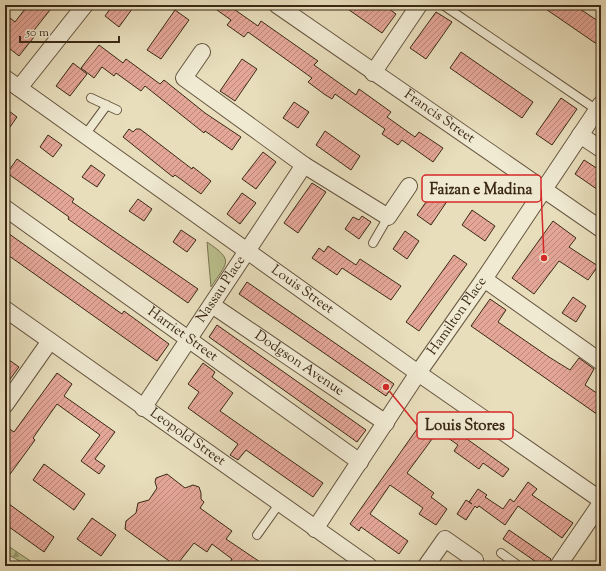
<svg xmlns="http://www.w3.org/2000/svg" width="606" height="571" font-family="'Sorts Mill Goudy',serif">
	<defs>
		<pattern id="forest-firs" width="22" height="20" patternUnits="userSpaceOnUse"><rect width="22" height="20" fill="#bac08d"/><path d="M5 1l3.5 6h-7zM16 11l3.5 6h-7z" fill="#989c72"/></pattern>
		<pattern id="building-hatch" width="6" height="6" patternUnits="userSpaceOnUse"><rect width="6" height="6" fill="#e4a697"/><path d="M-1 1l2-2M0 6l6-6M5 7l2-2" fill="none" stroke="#ba877a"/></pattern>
	</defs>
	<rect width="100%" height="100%" fill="#e8debc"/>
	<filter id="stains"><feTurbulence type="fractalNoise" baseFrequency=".005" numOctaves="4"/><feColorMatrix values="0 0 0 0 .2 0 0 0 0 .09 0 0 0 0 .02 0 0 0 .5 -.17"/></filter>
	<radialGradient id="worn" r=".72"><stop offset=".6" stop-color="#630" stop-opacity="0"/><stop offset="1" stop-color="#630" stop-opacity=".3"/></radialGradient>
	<path fill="#bac08d" stroke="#7a7452" d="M207 242C235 261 227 262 211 287Z"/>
	<path fill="url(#forest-firs)" stroke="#7a7452" d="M5 544 38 566H29L5 553Z"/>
	<path fill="url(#building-hatch)" stroke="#3b2916" d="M28 5H54L31 34 34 37 19 56 5 45V14L15 22Z
		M113 5H135L119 27 105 16Z
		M210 5H228L258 26 261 21 318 61 314 65 356 95 359 89 391 112 387 117 415 137 419 132 443 148 433 162 402 140 398 145 382 134 385 129 335 94 332 99 324 94 308 82 312 78 248 32 244 37 227 25 231 20Z
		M342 5H384L396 14 382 33Z
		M540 5H574L601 23V47Z
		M175 10 189 20 161 59 147 50Z
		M436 12 452 22 426 59 410 48Z
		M99 45 123 63 126 59 160 84 164 80 205 113 241 137 232 150 205 131 204 133 145 86 141 91 116 73 114 76 102 67 94 78 81 68Z
		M461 52 533 102 522 118 450 68Z
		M242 59 257 69 235 101 220 91Z
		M73 63 87 74 70 96 56 86Z
		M561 98 577 109 552 145 536 134Z
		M294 102 309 112 298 128 283 118Z
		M5 108 17 117 5 134Z
		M129 129 133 132 136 129H140L192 169 193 167 211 181 201 194 175 175 173 177 123 137Z
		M325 131 360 156 351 170 316 145Z
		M48 135 62 145 53 157 40 147Z
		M263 152 276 162 256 189 242 179Z
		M17 159 74 199 72 202 198 289 188 303 68 219 69 217 7 173Z
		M584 160 601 171V192L575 174Z
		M91 165 105 175 97 187 82 177Z
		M442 179 456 188 431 225 417 215Z
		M312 183 326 192 298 233 284 223Z
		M242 193 256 203 240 224 227 214Z
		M138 199 152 209 144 221 129 211Z
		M472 210 495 226 485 241 462 225Z
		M362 216 371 222 359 239 345 229 353 217 359 220Z
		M553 221 576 238 569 247 598 266 588 280 559 261 534 294 512 278Z
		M181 230 196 240 187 252 173 242Z
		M5 231 122 314 124 311 169 344 157 361 5 253Z
		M405 231 419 241 407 259 393 249Z
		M328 246 356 265 360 259 401 286 391 300 342 268 337 275 312 258 319 248 324 252Z
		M454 255 467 264 419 331 406 322Z
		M247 282 394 384 386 396 239 294Z
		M573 297 586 306 576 322 562 313Z
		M490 299 506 310 498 322 549 357 570 370 579 358 594 369 585 385 601 396V417L471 326Z
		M217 325 366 430 357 442 209 337Z
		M5 357 19 367 5 386Z
		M203 363 215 372 212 377 233 393 220 411 323 483 313 497 246 450 238 460 230 455 238 444 188 408 199 392 188 384Z
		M57 373 72 384 64 396 115 432 95 459 105 466 99 474 81 461 100 435 57 404 33 438 35 440 5 481V426L14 432Z
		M429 412 509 469 503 477 483 463 479 469 454 451 458 445 438 431 407 473 434 493 431 497 447 509 436 525 419 514 423 508 390 485 370 514 408 541 399 554 361 527 359 531 350 524Z
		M44 464 85 494 74 510 33 480Z
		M167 474 185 488 193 485 199 487 201 493V499L204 502 200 508 232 531 226 539 266 566H227L232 559 212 544 207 552 194 543 176 566 125 529 126 521 136 513 138 503 149 500 157 488 155 482 156 478Z
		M528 482 537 489 532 495 573 523 562 538 518 506 505 525 479 506 477 508 475 506 466 520 457 514 466 500 472 504 469 502 478 489 487 495 485 497 503 509 510 499 514 502Z
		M5 501 54 537 44 552 5 524Z
		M92 518 116 535 101 556 77 539Z
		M509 530 551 559 546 566H542L503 539Z"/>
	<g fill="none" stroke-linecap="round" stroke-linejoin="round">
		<defs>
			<path id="service" d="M443 5 597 110
				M91 98 117 110
				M85 135 107 105
				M373 243 388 217
				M257 535 279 504
				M501 553 519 566"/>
			<g id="minor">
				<path id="s1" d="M277 5 601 229"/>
				<path d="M202 52 184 78 304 165 388 217 409 186"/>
				<path d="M373 73 419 5"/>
				<path id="s2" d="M5 78 418 373 601 500"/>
				<path d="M19 88 85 5"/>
				<path d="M580 135 601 149"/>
				<path id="s3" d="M5 208 360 462"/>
				<path d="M484 279 601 362"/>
				<path id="s4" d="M212 305 386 423"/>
				<path id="s5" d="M5 309 369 566"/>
				<path d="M5 405 50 341"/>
				<path id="s6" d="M143 408 304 165"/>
				<path id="s7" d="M315 529 418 373 484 279 601 104"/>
				<path d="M426 566 445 539 475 560"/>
				<path d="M558 566 601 503"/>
			</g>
		</defs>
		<use href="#service" stroke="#665640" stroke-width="10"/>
		<use href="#minor" stroke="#665640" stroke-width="18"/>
		<use href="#service" stroke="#f0ead3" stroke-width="8"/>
		<use href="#minor" stroke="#f0ead3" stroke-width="16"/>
	</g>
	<g text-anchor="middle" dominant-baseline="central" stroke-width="3.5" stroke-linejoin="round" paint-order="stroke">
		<g font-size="14" fill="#3b2916" stroke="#f0ead3">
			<text stroke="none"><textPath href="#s1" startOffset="197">Francis Street</textPath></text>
			<text stroke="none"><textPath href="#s6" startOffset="142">Nassau Place</textPath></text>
			<text stroke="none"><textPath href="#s2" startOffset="365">Louis Street</textPath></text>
			<text stroke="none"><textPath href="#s7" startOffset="256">Hamilton Place</textPath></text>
			<text stroke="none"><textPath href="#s3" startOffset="218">Harriet Street</textPath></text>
			<text stroke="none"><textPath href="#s4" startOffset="105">Dodgson Avenue</textPath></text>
			<text stroke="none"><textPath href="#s5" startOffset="223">Leopold Street</textPath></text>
		</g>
	</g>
	<path fill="none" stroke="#d62828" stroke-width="1.5" d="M544 258L541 189M386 387L417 425"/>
	<g fill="#d62828" stroke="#f0ead3" stroke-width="1.5">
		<circle cx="544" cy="258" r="4"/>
		<circle cx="386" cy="387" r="4"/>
	</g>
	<g fill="#f0ead3" stroke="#d62828" stroke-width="1.5">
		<rect x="422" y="175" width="119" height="27" rx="4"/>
		<rect x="417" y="412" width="96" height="27" rx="4"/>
	</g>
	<g font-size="15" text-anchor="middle" font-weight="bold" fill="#3b2916">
		<text x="481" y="194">Faizan e Madina</text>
		<text x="465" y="430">Louis Stores</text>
	</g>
	<rect width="606" height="571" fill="none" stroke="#e8debc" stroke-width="20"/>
	<rect x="6" y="6" width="594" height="559" fill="none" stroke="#3b2916" stroke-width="2"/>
	<rect x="10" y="10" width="586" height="551" fill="none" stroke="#3b2916"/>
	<path d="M20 36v6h99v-6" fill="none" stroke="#3b2916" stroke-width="2"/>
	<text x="26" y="36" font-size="12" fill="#3b2916" stroke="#f0ead3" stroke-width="3" paint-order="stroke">50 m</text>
	<rect width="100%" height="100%" filter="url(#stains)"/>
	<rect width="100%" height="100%" fill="url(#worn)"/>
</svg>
